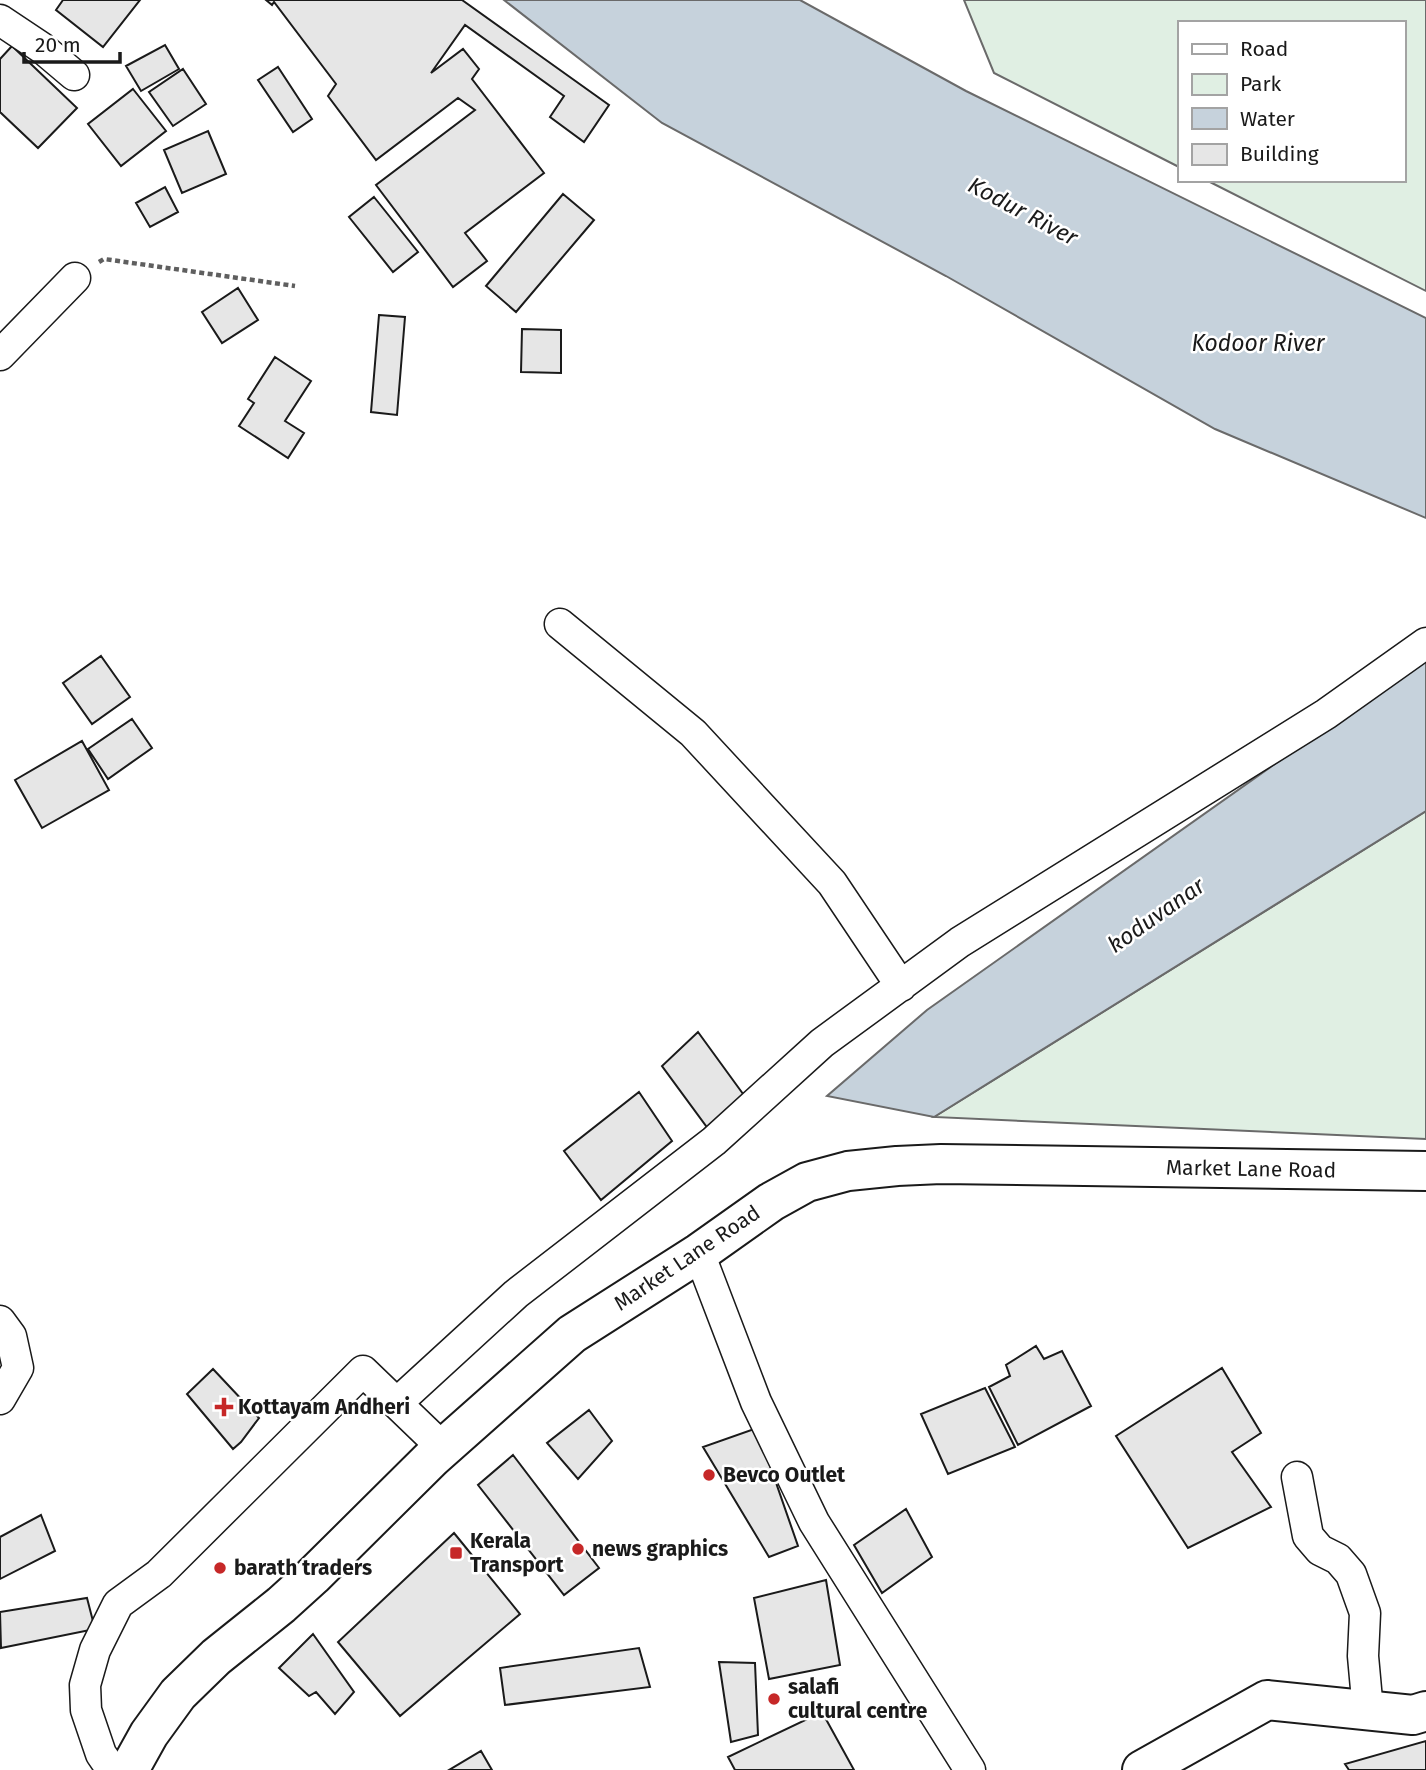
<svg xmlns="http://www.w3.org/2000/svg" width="1426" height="1770" font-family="'Fira Sans',sans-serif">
	<rect width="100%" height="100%" fill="#fff"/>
	<path fill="#e0efe3" stroke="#6a6a6a" stroke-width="2" d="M964 0H1426V291L1206 180H1403V23H1179V167L994 73Z
		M1426 811V1139L934 1117Z"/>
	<path fill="#c6d2dc" stroke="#6a6a6a" stroke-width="2" d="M504 0H800L966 91 1426 318V518L1215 429 946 276 662 123Z
		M1426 657V811L934 1117 827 1096 927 1010Z"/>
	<path fill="#e6e6e6" stroke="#1a1a1a" stroke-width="2" d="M63 0H140L103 47 56 10Z
		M266 0H462L609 105 584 142 550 117 564 96 465 25 431 73 463 49 479 69 472 79 544 173 465 233 487 261 453 287 376 185 475 110 458 98 376 160 328 96 336 84 274 2 272 5Z
		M165 45 179 69 141 91 126 66Z
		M12 46 77 108 38 148 0 112V59Z
		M278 67 312 119 293 132 258 80Z
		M183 69 206 104 173 126 149 92Z
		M133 89 166 131 121 166 88 124Z
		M208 131 226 174 182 193 164 150Z
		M165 187 178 212 150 227 136 203Z
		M563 194 594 220 516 312 486 286Z
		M374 197 418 252 393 272 349 217Z
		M238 288 258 320 222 343 202 312Z
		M379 315 405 317 397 415 371 412Z
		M522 329 561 330V373L521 372Z
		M275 357 311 381 285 421 304 433 288 458 239 426 254 403 248 399Z
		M101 656 130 697 92 724 63 683Z
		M132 719 152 748 108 779 88 749Z
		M82 741 109 790 42 828 15 780Z
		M698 1032 746 1098 709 1130 662 1066Z
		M639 1092 672 1141 601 1200 564 1151Z
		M1036 1346 1044 1359 1062 1351 1091 1406 1018 1445 989 1387 1010 1376 1006 1365Z
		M1222 1368 1261 1433 1232 1452 1271 1507 1188 1548 1116 1436Z
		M213 1369 259 1418 241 1442 233 1449 187 1394Z
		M985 1388 1015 1447 948 1474 921 1414Z
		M589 1410 612 1441 578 1479 547 1443Z
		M757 1428 798 1546 769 1557 703 1447Z
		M513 1455 599 1568 564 1595 478 1485Z
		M906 1509 932 1557 882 1593 854 1545Z
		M41 1515 55 1551 0 1579V1537Z
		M454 1533 520 1614 400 1716 338 1642Z
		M826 1580 840 1665 769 1679 754 1598Z
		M87 1598 95 1629 1 1648 0 1612Z
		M313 1634 354 1692 335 1714 316 1692 309 1696 279 1668Z
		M639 1648 650 1687 505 1705 500 1668Z
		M719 1662 755 1663 758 1735 731 1742Z
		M822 1712 854 1770H735L728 1757Z
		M1426 1741V1770H1349L1345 1764Z
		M481 1751 492 1770H449Z"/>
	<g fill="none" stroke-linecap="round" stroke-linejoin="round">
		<defs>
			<path id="minor" d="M0 20 42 48 74 75
				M0 355 75 278
				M560 624 693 733 832 883 901 986
				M699 1253 756 1402 814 1522 970 1770
				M0 1321 11 1336 18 1368 0 1399
				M397 1403 516 1294 714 1141 822 1043 960 942 1326 714 1426 643
				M1297 1477 1308 1536 1320 1550 1338 1559 1351 1574 1365 1613 1363 1656 1368 1711
				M112 1770 101 1754 86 1710 85 1685 95 1650 118 1604 159 1574 363 1371 443 1448"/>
			<path id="secondary" d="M129 1770 149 1734 178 1694 216 1657 281 1605 313 1576 432 1458 572 1334 699 1253 771 1202 807 1182 848 1171 897 1166 941 1164 1426 1171
				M1142 1770 1267 1700 1413 1715 1426 1711"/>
		</defs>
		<use href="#minor" stroke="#1a1a1a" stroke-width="33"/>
		<use href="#secondary" stroke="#1a1a1a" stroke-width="42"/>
		<path stroke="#5f5f5f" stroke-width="4.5" stroke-dasharray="5 3.5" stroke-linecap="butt" d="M99 262 104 259 295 286"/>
		<use href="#minor" stroke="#fff" stroke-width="30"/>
		<use href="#secondary" stroke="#fff" stroke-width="38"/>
	</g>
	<g fill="#c62828" stroke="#fff" stroke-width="2.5">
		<path d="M220.5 1396.5h7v7h7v7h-7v7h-7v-7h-7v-7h7z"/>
		<circle cx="709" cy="1475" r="7"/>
		<circle cx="578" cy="1549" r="7"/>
		<rect x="449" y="1546" width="14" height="14" rx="3.5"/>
		<circle cx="220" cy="1568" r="7"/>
		<circle cx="774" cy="1699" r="7"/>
	</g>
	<g text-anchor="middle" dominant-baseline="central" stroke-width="5" stroke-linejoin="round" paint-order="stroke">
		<g font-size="21" fill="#1a1a1a" stroke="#fff">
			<text transform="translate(1251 1169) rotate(1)">Market Lane Road</text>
			<text transform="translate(687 1258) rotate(-34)">Market Lane Road</text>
		</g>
		<g font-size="21" font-weight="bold" fill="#1a1a1a" stroke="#fff" text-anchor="start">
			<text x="238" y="1407">Kottayam Andheri</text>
			<text x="723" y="1475">Bevco Outlet</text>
			<text x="470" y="1541">Kerala<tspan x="470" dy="24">Transport</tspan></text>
			<text x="592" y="1549">news graphics</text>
			<text x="234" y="1568">barath traders</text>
			<text x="788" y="1687">salafi<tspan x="788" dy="24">cultural centre</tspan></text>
		</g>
		<g font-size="23" font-style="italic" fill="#1a1a1a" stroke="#fff">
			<text transform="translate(1023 211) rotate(28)">Kodur River</text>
			<text x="1258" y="343">Kodoor River</text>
			<text transform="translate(1156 915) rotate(-35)">koduvanar</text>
		</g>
	</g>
	<rect x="1178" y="21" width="228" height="161" fill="#ffffff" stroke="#a3a3a3" stroke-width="2"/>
	<rect x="1192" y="44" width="35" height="10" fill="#ffffff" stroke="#a3a3a3" stroke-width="2"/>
	<text x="1240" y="56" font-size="21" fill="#1a1a1a">Road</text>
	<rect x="1192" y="74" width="35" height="21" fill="#e0efe3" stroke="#a3a3a3" stroke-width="2"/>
	<text x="1240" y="91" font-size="21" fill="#1a1a1a">Park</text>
	<rect x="1192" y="108" width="35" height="21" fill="#c6d2dc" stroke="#a3a3a3" stroke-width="2"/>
	<text x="1240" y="126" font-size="21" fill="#1a1a1a">Water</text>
	<rect x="1192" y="144" width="35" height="21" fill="#e6e6e6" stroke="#a3a3a3" stroke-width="2"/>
	<text x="1240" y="161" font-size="21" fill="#1a1a1a">Building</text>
	<path d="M24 52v10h96v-10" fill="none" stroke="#1a1a1a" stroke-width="3.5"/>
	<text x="35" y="52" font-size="21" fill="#1a1a1a" stroke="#ffffff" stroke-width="5" paint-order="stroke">20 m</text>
</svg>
